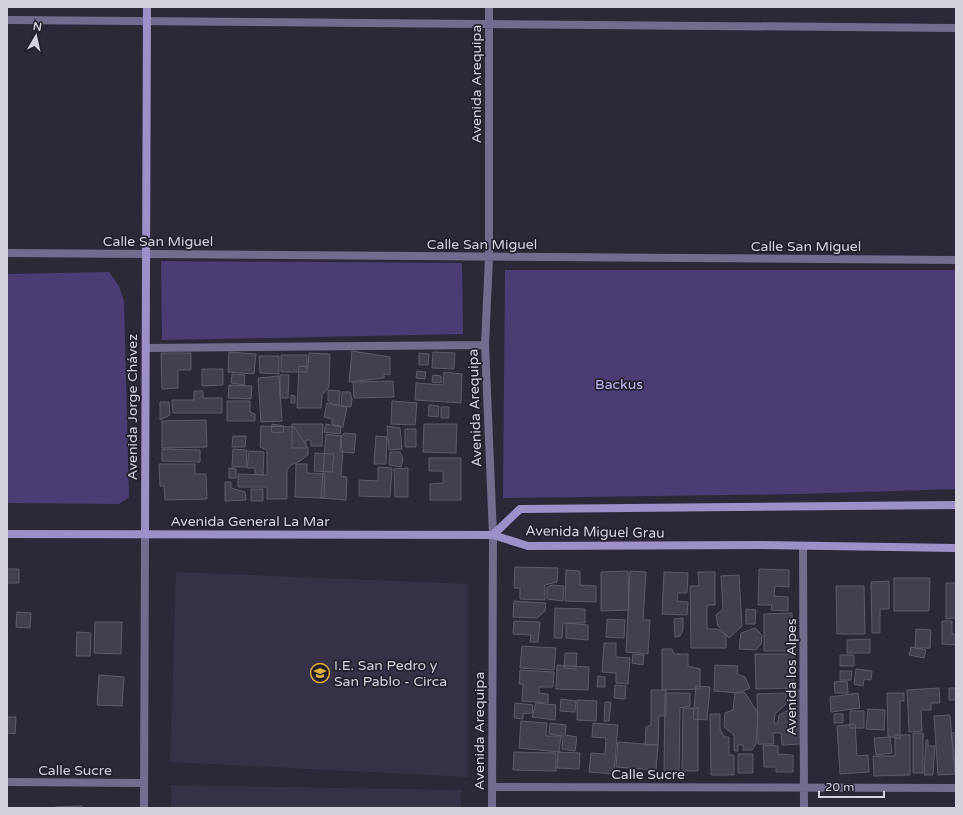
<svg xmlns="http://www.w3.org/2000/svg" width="963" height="815" font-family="'Varela Round',sans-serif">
	<rect width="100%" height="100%" fill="#2c2837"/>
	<path fill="#363146" d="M176 572 468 584V777L170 762Z
		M171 785 461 790V808H171Z"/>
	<path fill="#4b3d73" d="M161 261 462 263 463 334 162 340Z
		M505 270H956V489L799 494 503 498Z
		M109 272 119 286 124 301 129 497 119 504 7 503V274Z"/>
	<path fill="#433f4f" stroke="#5d5a6a" d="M352 351 390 357V375L384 374V378L349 382Z
		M229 352 256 354 254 374 228 372Z
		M433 352 455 353 454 369 432 368Z
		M161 353H191V370H178V388L162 389Z
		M309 353 330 354 329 387 322 395 321 408H297L299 366 308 367Z
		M419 353 429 354 428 365H419Z
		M281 355H307V372H281Z
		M259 356H279V374L260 373Z
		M202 369H223V385L202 386Z
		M417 371 426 372 425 379 416 378Z
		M444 372 462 374 461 403 415 400 416 383 443 385Z
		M232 374 245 375 244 385 231 383Z
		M280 375H289L288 398H280Z
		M433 375 441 376V383L432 382Z
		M279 376 282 421 261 422 258 378Z
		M393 381 394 397 354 398 353 382Z
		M229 385 252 386 251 399 228 398Z
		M328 390 340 391 339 405H334L328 401Z
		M194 391H203V398H222V413H173L172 400H194Z
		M342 392H350L352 399 351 407 341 406Z
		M291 395 295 396V403H291Z
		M227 401H250V412L255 414V421H227Z
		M392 401 417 403 415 425 391 424Z
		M160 402H169L170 415 160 420Z
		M327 403 347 407 343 427 332 424V419L324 417Z
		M429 405 439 406 438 417 428 416Z
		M441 407H449V418H441Z
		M206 420 207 447 162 448V421Z
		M272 424 284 426 283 433 271 432Z
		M292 424H323L322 446H311V440H306V448H292Z
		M326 424 341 427 340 434 324 432Z
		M424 424H457L456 453 423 452Z
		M261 426 294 427 308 448V455L300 461 291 465 287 470V499H267V487H238V474L267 475V450L260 447Z
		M387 426 400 428 402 449 389 450Z
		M405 429H416V447H405Z
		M344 433 356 434 354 453 342 452 341 436Z
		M326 434 341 436 340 451H343L341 476 347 477 346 500 321 498Z
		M233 436H246L245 447H232Z
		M376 436 387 437 386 464H374Z
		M162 449 200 450V462L162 461Z
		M233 449 247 450 246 467H232Z
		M249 451 264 452 263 475 255 474V468H247Z
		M390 452H400L403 458 401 467 389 465Z
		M315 453 334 454 332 472 314 471Z
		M429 458H461V500H430V484L443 483V471H429Z
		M159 464H195V474H206L207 499 165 500 164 486H160Z
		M296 464H307V473L325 474 324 498 295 497Z
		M378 467 392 468 390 497 359 496V480L378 481Z
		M229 468 236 469V478H229Z
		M408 468V497H395L394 469Z
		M225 482H231V488L245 492 246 500 225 501Z
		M251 489H263V501H251Z
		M515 567 558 568 557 582 545 585V600L520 599V588H514Z
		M7 569H19V583H7Z
		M759 569 789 570V587L775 586 774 596 788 597V611L771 610 772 605H758Z
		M566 570 580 571V585L596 586V602L565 601Z
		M628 571 629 610 601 611V572Z
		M630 571 646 572 643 620H650L648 654 626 652Z
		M664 572 688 573 687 593H678L677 601 688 602 687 615 662 614Z
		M698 572H715V605H707V629H718L726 635V648H691L690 586H699Z
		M739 575 742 626 729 638 718 626 716 615 723 609 721 576Z
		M894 578H930L929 611H894Z
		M889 581V609H880V633H872L871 582Z
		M946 583H956V618L946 619Z
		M552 585 564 586 563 601 547 599V587Z
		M836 586H864L865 634H837Z
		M514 601 546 603 545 611 537 618 513 617Z
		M555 608 585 609V623H563L562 638H554Z
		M746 609 756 610 755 624H746Z
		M17 612 31 613 30 628 16 627Z
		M792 613 793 651H764V614Z
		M683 618V630L680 636 675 637 674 619Z
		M607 619 625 620 624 638 606 637Z
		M514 621 540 622 538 642H530L531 635 513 634Z
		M942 621H952V634H956V645L942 644Z
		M95 622H122L121 654 94 653Z
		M566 623 588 625V640L566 638Z
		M755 628 762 635 761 644 756 650 739 649 741 633Z
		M916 629 931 630 930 648H915Z
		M77 632 91 633 90 656H76Z
		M870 639V653H847V640Z
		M604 643H616V657L630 658 628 684 616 683V673L602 672Z
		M522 646 556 648 554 670 520 668Z
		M911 647 926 650 924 658 909 655Z
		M662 649H672L674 654H688V666L700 669V689L662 690Z
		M565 653H577L576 669 564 668Z
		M633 654 644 655 643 665 632 663Z
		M755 654H794V688L756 689Z
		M840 655H854V666H840Z
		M557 665 589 667 588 690 556 689Z
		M715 665 738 666 737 674 745 677 750 688 739 693 714 691Z
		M856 669 872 671 871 680 864 679 863 686 854 684Z
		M520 670 554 672 553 687H539V693L548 694V703L522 701 523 684H519Z
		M840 671H852L851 680H840Z
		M99 675 124 677 122 706 97 705Z
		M598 676 605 677V687H597Z
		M847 681 848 693H835L834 682Z
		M615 685 626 686 625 699 614 698Z
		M696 686 710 687 707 720 693 719Z
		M939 688 940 703H931V710H921L922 731 909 732 907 690Z
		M949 688H956V700H949Z
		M651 690H666V716H659L658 745H645L646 727 651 725Z
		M790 690H800L801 744 782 745 781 733H773L774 744H758L757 694 786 693V704L775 714 774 723H778L779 715 790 709Z
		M735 692 745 693 758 713 756 744 752 750H743V745H738V751H734V735L724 727 725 713 733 710Z
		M665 693H690V706L680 708 679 774 664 773Z
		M858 693 860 708 831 712 830 697Z
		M887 693H904V701H900V739L888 736Z
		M561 699 576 701 575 712 560 711Z
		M577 700 597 701 596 721 577 720Z
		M605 702H611L609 721H604Z
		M515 703 533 705 532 713 523 714V719L514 718Z
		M536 703 556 705 555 720 532 717Z
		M683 708H698V771H682Z
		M868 709 885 710 884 730 866 729Z
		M850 711H864V728H850Z
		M710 714H720V729L724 737H729V755H734V775H711Z
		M834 714H843V723H834Z
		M950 715 955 774 938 775 934 716Z
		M7 717H16L15 734 7 733Z
		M521 721 547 723 546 736H561L559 752 519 748Z
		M550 723 566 725 565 735 577 737 575 751 562 749 563 736 549 734Z
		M593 723 618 725 614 774 589 772 591 753 605 754 606 738 592 737Z
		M855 724 857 756 868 755 869 772 840 774 837 726Z
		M913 733H923V773H913Z
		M951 733H956V772Z
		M895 735H910V775L874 776 873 756H895Z
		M890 737 892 753 876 755 874 738Z
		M926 740H928V746H935L933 775H924Z
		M618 742 658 745 656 770 616 767Z
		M763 745 778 746V754L793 755V772H776V767H764Z
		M514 752 556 753V771L513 770Z
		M558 752 580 753 579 769 557 768Z
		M738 754H753V773H738Z
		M82 806V808H55V807Z"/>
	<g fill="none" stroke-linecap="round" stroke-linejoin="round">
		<path stroke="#736c8f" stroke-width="8" d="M489 7V257L485 345 493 535 492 808
			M7 20 956 28
			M7 253 956 260
			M146 348 485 345
			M803 546 804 808
			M7 782 144 783
			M492 787 956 788
			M144 808 145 534"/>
		<path stroke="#9d90c8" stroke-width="8" d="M7 534 493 535 528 546 759 545 956 548
			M145 534 147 7
			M493 535 520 509 956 505"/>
	</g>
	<defs>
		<symbol id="school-ring" viewBox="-11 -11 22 22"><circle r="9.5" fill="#221f2d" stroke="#e2af34" stroke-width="1.5"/><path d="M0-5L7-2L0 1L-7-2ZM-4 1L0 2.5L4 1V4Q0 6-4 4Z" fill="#e2af34"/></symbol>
	</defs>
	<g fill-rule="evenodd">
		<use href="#school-ring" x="309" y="662" width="22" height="22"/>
	</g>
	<g text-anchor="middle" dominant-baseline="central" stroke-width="3.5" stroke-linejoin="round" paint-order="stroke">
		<g font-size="14" fill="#d3d2dc" stroke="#221f2d">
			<text transform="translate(476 84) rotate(-90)">Avenida Arequipa</text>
			<text x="158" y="241">Calle San Miguel</text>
			<text x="482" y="244">Calle San Miguel</text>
			<text x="806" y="246">Calle San Miguel</text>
			<text transform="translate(132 407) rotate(-90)">Avenida Jorge Chávez</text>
			<text transform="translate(475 408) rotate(-92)">Avenida Arequipa</text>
			<text x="250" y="521">Avenida General La Mar</text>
			<text transform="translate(595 532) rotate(1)">Avenida Miguel Grau</text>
			<text transform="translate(791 677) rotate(-90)">Avenida los Alpes</text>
			<text transform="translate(479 731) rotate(-90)">Avenida Arequipa</text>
			<text x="75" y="770">Calle Sucre</text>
			<text x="648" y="774">Calle Sucre</text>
		</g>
		<g font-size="14" fill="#c2b4f4" stroke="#221f2d">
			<text x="619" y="384">Backus</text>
		</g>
		<g font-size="14" fill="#d3d2dc" stroke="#221f2d" text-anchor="start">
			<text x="334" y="665">I.E. San Pedro y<tspan x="334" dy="16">San Pablo - Circa</tspan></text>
		</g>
	</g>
	<rect width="963" height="815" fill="none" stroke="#d3d2dc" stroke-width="16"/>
	<g transform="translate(36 36) rotate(9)" stroke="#221f2d" stroke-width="3" paint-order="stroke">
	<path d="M0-3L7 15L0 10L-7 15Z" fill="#d3d2dc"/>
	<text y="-6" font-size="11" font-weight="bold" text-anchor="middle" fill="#d3d2dc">N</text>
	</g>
	<path d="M819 791v6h65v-6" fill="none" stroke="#d3d2dc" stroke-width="2"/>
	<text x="825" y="791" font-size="12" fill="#d3d2dc" stroke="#221f2d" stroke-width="3" paint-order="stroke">20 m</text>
</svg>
